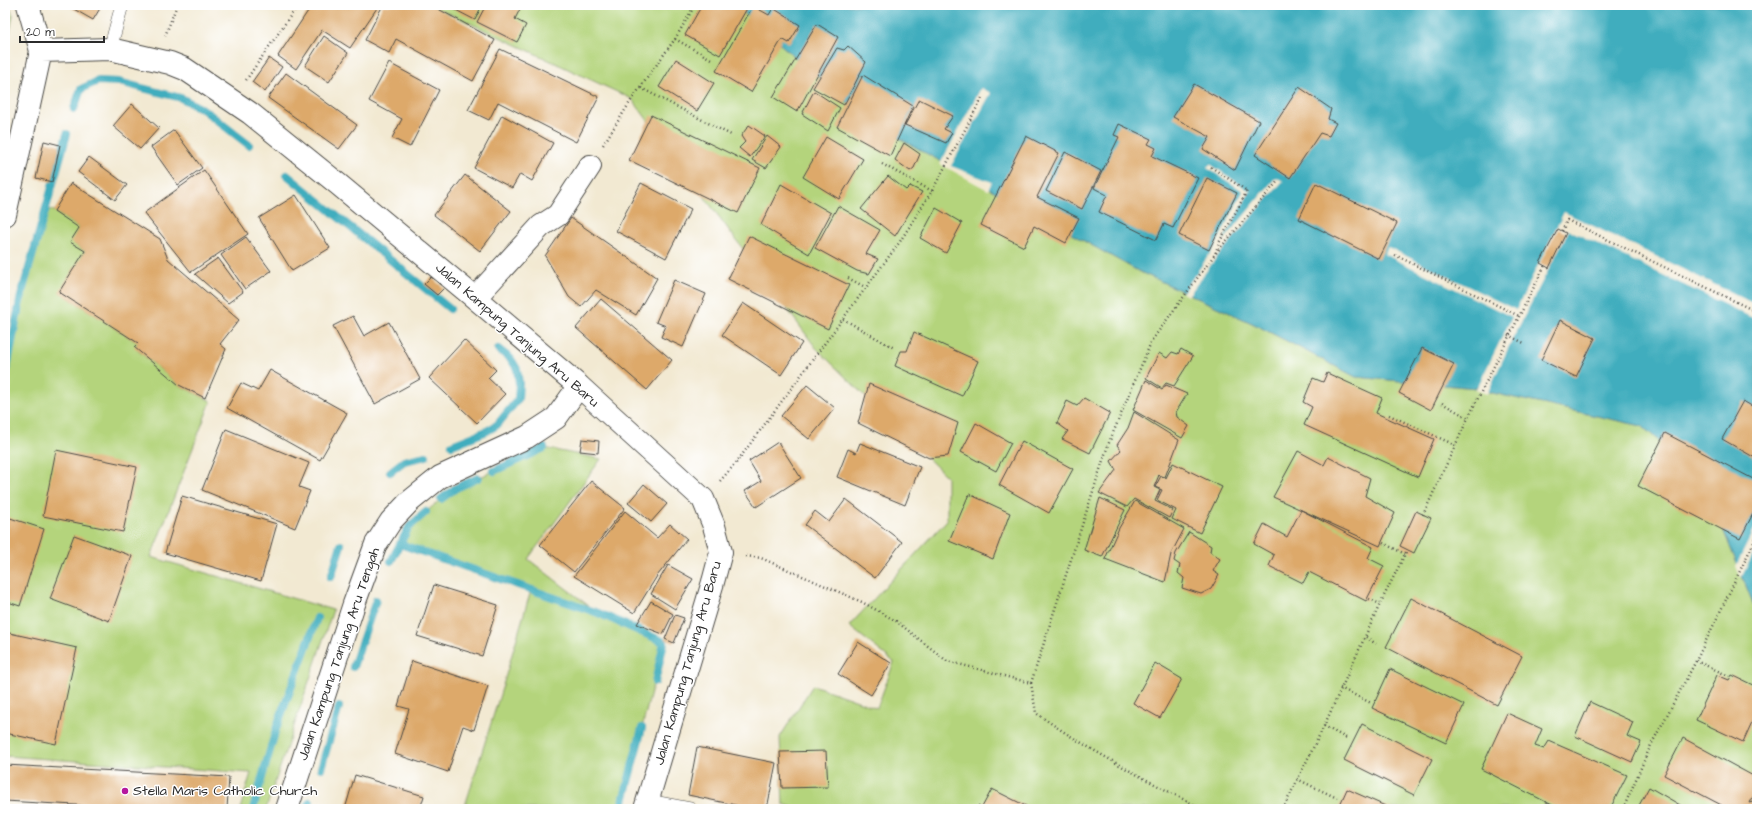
<svg xmlns="http://www.w3.org/2000/svg" width="1762" height="814" font-family="'Architects Daughter',sans-serif">
	<rect width="100%" height="100%" fill="#fff"/>
	<filter id="ink" filterUnits="userSpaceOnUse"><feTurbulence type="fractalNoise" baseFrequency=".025" numOctaves="2"/><feDisplacementMap in="SourceGraphic" scale="8" xChannelSelector="R" yChannelSelector="G"/><feConvolveMatrix kernelMatrix="1 2 1 2 8 2 1 2 1" color-interpolation-filters="sRGB"/></filter>
	<filter id="wash" filterUnits="userSpaceOnUse"><feTurbulence type="fractalNoise" baseFrequency=".012" numOctaves="4" result="noise"/><feDisplacementMap in="SourceGraphic" scale="16" xChannelSelector="R" yChannelSelector="G"/><feGaussianBlur stdDeviation="0.9" result="paint"/><feColorMatrix in="noise" values="0 0 0 0 0 0 0 0 0 0 0 0 0 0 0 0 0 1.4 0 .05"/><feComposite in="paint" operator="in"/></filter>
	<g filter="url(#wash)">
		<rect width="100%" height="100%" fill="#f2e9d2"/>
		<path fill="#b4d47c" stroke="#708054" d="M5 5H8L13 15 5 59Z
			M431 5H735L870 122 1138 271 1252 323 1356 377 1477 388 1488 392 1642 426 1703 480 1757 613V809H798L783 804 780 737 813 685 877 708 894 662 849 626 947 520V477L816 348 632 99Z
			M46 208 54 211 79 228 71 242 85 251 60 292 138 343 135 348 179 385 211 401 151 557 333 610 266 809H240L251 773 5 756V378L21 296Z
			M544 448 601 459 528 559 598 613 664 642 621 809H464L503 685 531 590 400 544 409 527 441 499 456 488Z"/>
		<path fill="#3fadbe" stroke="#356c74" d="M735 5H1757V613L1703 480 1642 426 1488 392 1477 388 1356 377 1252 323 1138 271 870 122Z"/>
		<path fill="#f2e9d2" d="M981 88 991 93 951 166 992 182 988 190 940 164Z
			M1210 164 1250 191 1223 241 1276 177 1283 181 1217 257 1188 296 1182 293 1214 248 1243 191 1207 168Z
			M1564 212 1757 305V320L1569 230 1512 340 1487 394 1476 390 1512 317 1384 254 1388 247 1516 310Z
			M1757 524V547L1741 578 1736 566Z"/>
		<g fill="none" stroke-linecap="round" stroke-linejoin="round">
			<path stroke="#3fadbe" stroke-width="8" d="M74 109 81 89 98 81 119 82 181 98 204 110 249 145
				M287 175 450 309
				M5 378 21 296 67 134
				M452 445 487 431 497 425 518 399 519 383 517 369 511 359 498 349
				M494 471 544 448
				M390 472 404 461 426 456
				M441 499 456 488 478 478
				M400 544 598 613 664 642 655 682
				M391 561 409 527 426 512
				M331 577 341 545
				M353 667 376 600
				M321 768 339 707
				M253 809 277 726 317 618
				M307 809 310 802
				M621 809 642 728"/>
		</g>
		<g id="blocks">
			<path fill="#dda96a" d="M73 5H102L93 20 72 8Z
				M312 5H379L350 48 322 30 296 69 278 56Z
				M383 5H431L495 40 473 81 396 39 389 53 365 40Z
				M449 5H482L475 20 448 6Z
				M486 5H522L515 19 526 25 517 42 477 22Z
				M702 5H749L720 55 685 35Z
				M753 6 769 15 773 8 800 25 789 43 782 39 751 92 716 71Z
				M817 24 838 37 797 112 773 97Z
				M324 36 348 53 329 82 305 66Z
				M848 46 866 62 844 105 813 88 837 48 844 50Z
				M500 49 599 97 576 142 498 102 489 120 468 110Z
				M269 58 282 67 265 92 252 82Z
				M676 59 714 83 697 111 659 87Z
				M389 63 439 90 410 147 392 138 402 119 369 101Z
				M286 73 357 125 339 149 268 98Z
				M863 75 913 106 890 156 837 127Z
				M1194 84 1259 121 1235 170 1203 149 1210 137 1173 117Z
				M1299 87 1331 109 1328 119 1336 123 1329 136 1320 133 1290 178 1255 155Z
				M814 91 840 108 828 131 802 114Z
				M919 99 953 116 944 129 952 133 946 143 905 125Z
				M132 104 159 128 140 149 113 126Z
				M502 115 553 143 532 181 520 174 512 188 474 168Z
				M651 115 760 168 738 213 629 160Z
				M1119 124 1151 139 1148 144 1156 148 1152 156 1198 178 1173 228 1164 224 1156 240 1099 212 1107 195 1094 188 1119 137 1114 135Z
				M749 125 765 136 750 157 739 148 745 142 741 136Z
				M174 130 202 168 178 185 151 147Z
				M767 136 781 147 766 168 752 160Z
				M1026 136 1059 153 1037 197 1079 218 1066 243 1034 226 1024 247 981 225Z
				M826 137 863 159 839 199 803 177Z
				M44 141 60 145 52 182 36 178Z
				M904 143 920 154 914 168 910 171 895 160Z
				M1065 152 1101 171 1082 209 1046 191Z
				M89 157 127 185 115 200 78 172Z
				M204 170 248 234 191 272 144 213Z
				M465 175 511 211 480 251 434 215Z
				M888 176 906 190 910 186 922 192 895 236 861 209Z
				M1207 178 1237 193 1209 250 1179 235Z
				M71 183 160 239 168 259 239 320 220 344 226 349 205 398 179 385 134 347 138 343 59 292 85 251 70 242 79 228 54 211Z
				M641 183 691 209 666 258 616 231Z
				M1316 183 1397 223 1379 259 1299 219Z
				M781 184 831 213 809 254 761 225Z
				M296 195 330 248 292 271 259 218Z
				M838 206 880 230 866 254 878 259 869 274 857 271 815 248Z
				M936 208 962 223 946 253 920 238Z
				M571 218 657 278 636 315 596 290 581 307 569 297 545 256Z
				M1558 229 1566 233 1549 268 1540 263Z
				M749 236 849 285 828 329 728 279Z
				M246 237 271 271 245 289 221 255Z
				M218 258 243 292 228 303 195 274Z
				M431 277 444 288 437 295 424 284Z
				M674 280 706 294 683 347 661 337 666 326 656 322Z
				M601 299 672 360 647 390 576 328Z
				M743 303 802 343 781 375 722 335Z
				M353 316 364 336 389 322 420 379 375 404 333 326Z
				M1560 320 1595 338 1576 377 1541 360Z
				M914 332 978 361 962 396 895 366 901 351H907Z
				M464 340 496 370 488 378 505 394 477 423 429 378Z
				M1422 348 1454 364 1431 410 1399 393Z
				M1181 349 1193 356 1174 386 1166 383 1162 388 1146 378 1159 353 1167 358 1172 352 1178 354Z
				M270 370 347 413 320 460 227 408 241 383 258 391Z
				M1327 373 1382 398 1376 413 1434 439 1418 477 1304 425 1312 407 1303 402 1313 378 1323 382Z
				M1146 380 1162 390 1166 385 1187 394 1176 412 1177 417 1189 426 1182 438 1133 410Z
				M869 384 958 423 948 456 929 458 858 423Z
				M807 385 835 408 809 439 781 416Z
				M1084 398 1110 413 1090 453 1062 439 1068 431 1057 423 1067 401 1077 406Z
				M1743 401 1757 409V459L1722 439Z
				M1134 412 1179 440 1165 477 1158 475H1159L1154 487 1160 490 1155 501 1173 510 1169 518 1134 499 1127 507 1099 493 1116 470 1111 461 1121 450 1117 445 1128 428Z
				M976 423 1011 443 996 471 961 452Z
				M226 429 309 463 299 487 310 491 295 528 202 490Z
				M1665 433 1757 481V506L1740 539 1638 486Z
				M582 439 599 441 598 453 580 451Z
				M1022 441 1073 469 1049 513 999 485Z
				M778 442 801 478 756 507 745 491 761 481 749 461Z
				M860 443 920 467 905 505 837 477 848 449 856 453Z
				M56 450 137 467 123 532 43 516Z
				M1298 451 1324 465 1328 457 1370 478 1365 496 1395 513 1380 546 1273 497Z
				M1173 463 1222 487 1200 533 1172 519 1176 510 1157 500 1162 490 1155 487 1161 476 1166 478Z
				M591 481 625 508 574 572 540 545Z
				M644 484 667 504 651 522 628 503Z
				M969 494 1010 513 993 559 949 541Z
				M182 496 277 524 261 581 165 553Z
				M1100 498 1125 510 1102 557 1084 550Z
				M846 499 902 542 875 578 805 525 815 511 829 522Z
				M1135 501 1184 529 1171 554 1165 582 1105 559 1119 528Z
				M1301 510 1373 547 1368 558 1384 566 1366 601 1309 572 1303 583 1269 566 1274 555 1254 544 1264 524 1287 537Z
				M625 511 657 538 670 524 687 539 657 576 634 613 574 576Z
				M1416 511 1431 518 1414 553 1400 546Z
				M7 517 44 529 20 606 5 601V522Z
				M1189 532 1211 546 1210 552 1220 559 1213 571 1219 575 1211 589 1201 594 1182 588 1184 578 1178 573 1180 565 1174 561 1176 553Z
				M74 535 132 556 109 621 50 599Z
				M668 565 693 579 675 609 651 594Z
				M434 585 498 605 482 656 417 636Z
				M1411 598 1522 656 1497 705 1386 647Z
				M651 601 673 614 663 634 637 624Z
				M675 615 684 618 674 643 665 639Z
				M5 632 77 648 56 744 5 733Z
				M858 642 891 663 871 695 838 674Z
				M412 661 488 686 474 730 463 726 448 772 395 754 409 709 398 706Z
				M1155 663 1182 679 1160 718 1133 703Z
				M1390 669 1464 705 1446 743 1372 708Z
				M1717 675 1729 680 1732 675 1757 687V711L1743 742 1696 720Z
				M1590 702 1633 722 1627 736 1641 742 1632 762 1575 736Z
				M1507 713 1542 729 1535 746 1544 749 1549 741 1627 775 1610 809H1560L1481 769Z
				M1362 724 1432 759 1414 795 1344 760Z
				M1683 738 1757 778V789L1750 803 1754 802 1757 797V809H1729L1664 775Z
				M697 747 776 763 767 809H754L688 795Z
				M826 751 828 787 782 788 780 752Z
				M5 765 229 777 227 809H145L5 801Z
				M355 775 424 796 420 809H345Z
				M1649 787 1687 809H1637Z
				M992 789 1032 809H981Z
				M1347 789 1392 809H1338Z"/>
		</g>
	</g>
	<g filter="url(#ink)">
		<use href="#blocks" fill-opacity="0" stroke="#494844" stroke-width="1"/>
		<g fill="none" stroke-linecap="round" stroke-linejoin="round">
			<defs>
				<path id="lane" d="M110 49 122 5
					M648 801 690 809"/>
				<path id="street" d="M41 51 110 49 170 63 185 69 250 113 338 184 475 298 579 386 703 499 714 526 721 552 713 582 645 809
					M5 215 41 51 28 5
					M475 298 541 226 558 215 590 166
					M287 809 354 604 376 544 391 521 409 502 440 477 527 437 556 418 579 386"/>
			</defs>
			<use href="#lane" stroke="#494844" stroke-width="14"/>
			<use href="#street" stroke="#494844" stroke-width="24"/>
			<path stroke="#494844" stroke-width="2.5" stroke-dasharray="1 3" stroke-linecap="butt" d="M165 36 177 5
				M675 39 713 60
				M246 80 298 5
				M641 88 733 136
				M603 145 632 99 675 39 695 5
				M882 164 932 191
				M1211 167 1247 191 1219 243 1215 254
				M1562 231 1567 220 1757 312
				M1395 255 1519 316
				M848 278 865 287
				M843 319 894 348
				M1508 335 1524 343
				M1442 403 1468 418
				M1389 415 1455 445
				M720 481 736 463 899 243 932 191 982 98
				M1423 515 1468 418 1545 265
				M1383 543 1405 554
				M746 556 761 558 862 602 896 621 947 661 1031 683 1108 445 1152 340 1215 254 1278 181
				M1369 599 1380 604
				M1366 637 1376 644
				M1696 661 1729 676
				M1031 683 1036 713C1088 750 1145 779 1202 809
				M1340 688 1371 703
				M1324 726 1346 738
				M1297 779 1337 798
				M976 809 980 805
				M1283 809 1324 726 1380 604 1407 550
				M1623 809 1651 745 1696 661 1757 536"/>
			<use href="#lane" stroke="#fff" stroke-width="13"/>
			<use href="#street" stroke="#fff" stroke-width="22"/>
		</g>
	</g>
	<circle fill="#b5179e" stroke="#fff" stroke-width="1.5" cx="125" cy="791" r="4"/>
	<g text-anchor="middle" dominant-baseline="central" stroke-width="3" stroke-linejoin="round" paint-order="stroke">
		<g font-size="14" fill="#2b2b2b" stroke="#fff">
			<text transform="translate(517 335) rotate(41)">Jalan Kampung Tanjung Aru Baru</text>
			<text transform="translate(339 654) rotate(-71)">Jalan Kampung Tanjung Aru Tengah</text>
			<text transform="translate(688 663) rotate(-74)">Jalan Kampung Tanjung Aru Baru</text>
		</g>
		<g font-size="14" fill="#2b2b2b" stroke="#fff" text-anchor="start">
			<text x="133" y="791">Stella Maris Catholic Church</text>
		</g>
	</g>
	<rect width="1762" height="814" fill="none" stroke="#fff" stroke-width="20"/>
	<path d="M20 36v6h84v-6" fill="none" stroke="#2b2b2b" stroke-width="2"/>
	<text x="26" y="36" font-size="12" fill="#2b2b2b" stroke="#ffffff" stroke-width="3" paint-order="stroke">20 m</text>
</svg>
